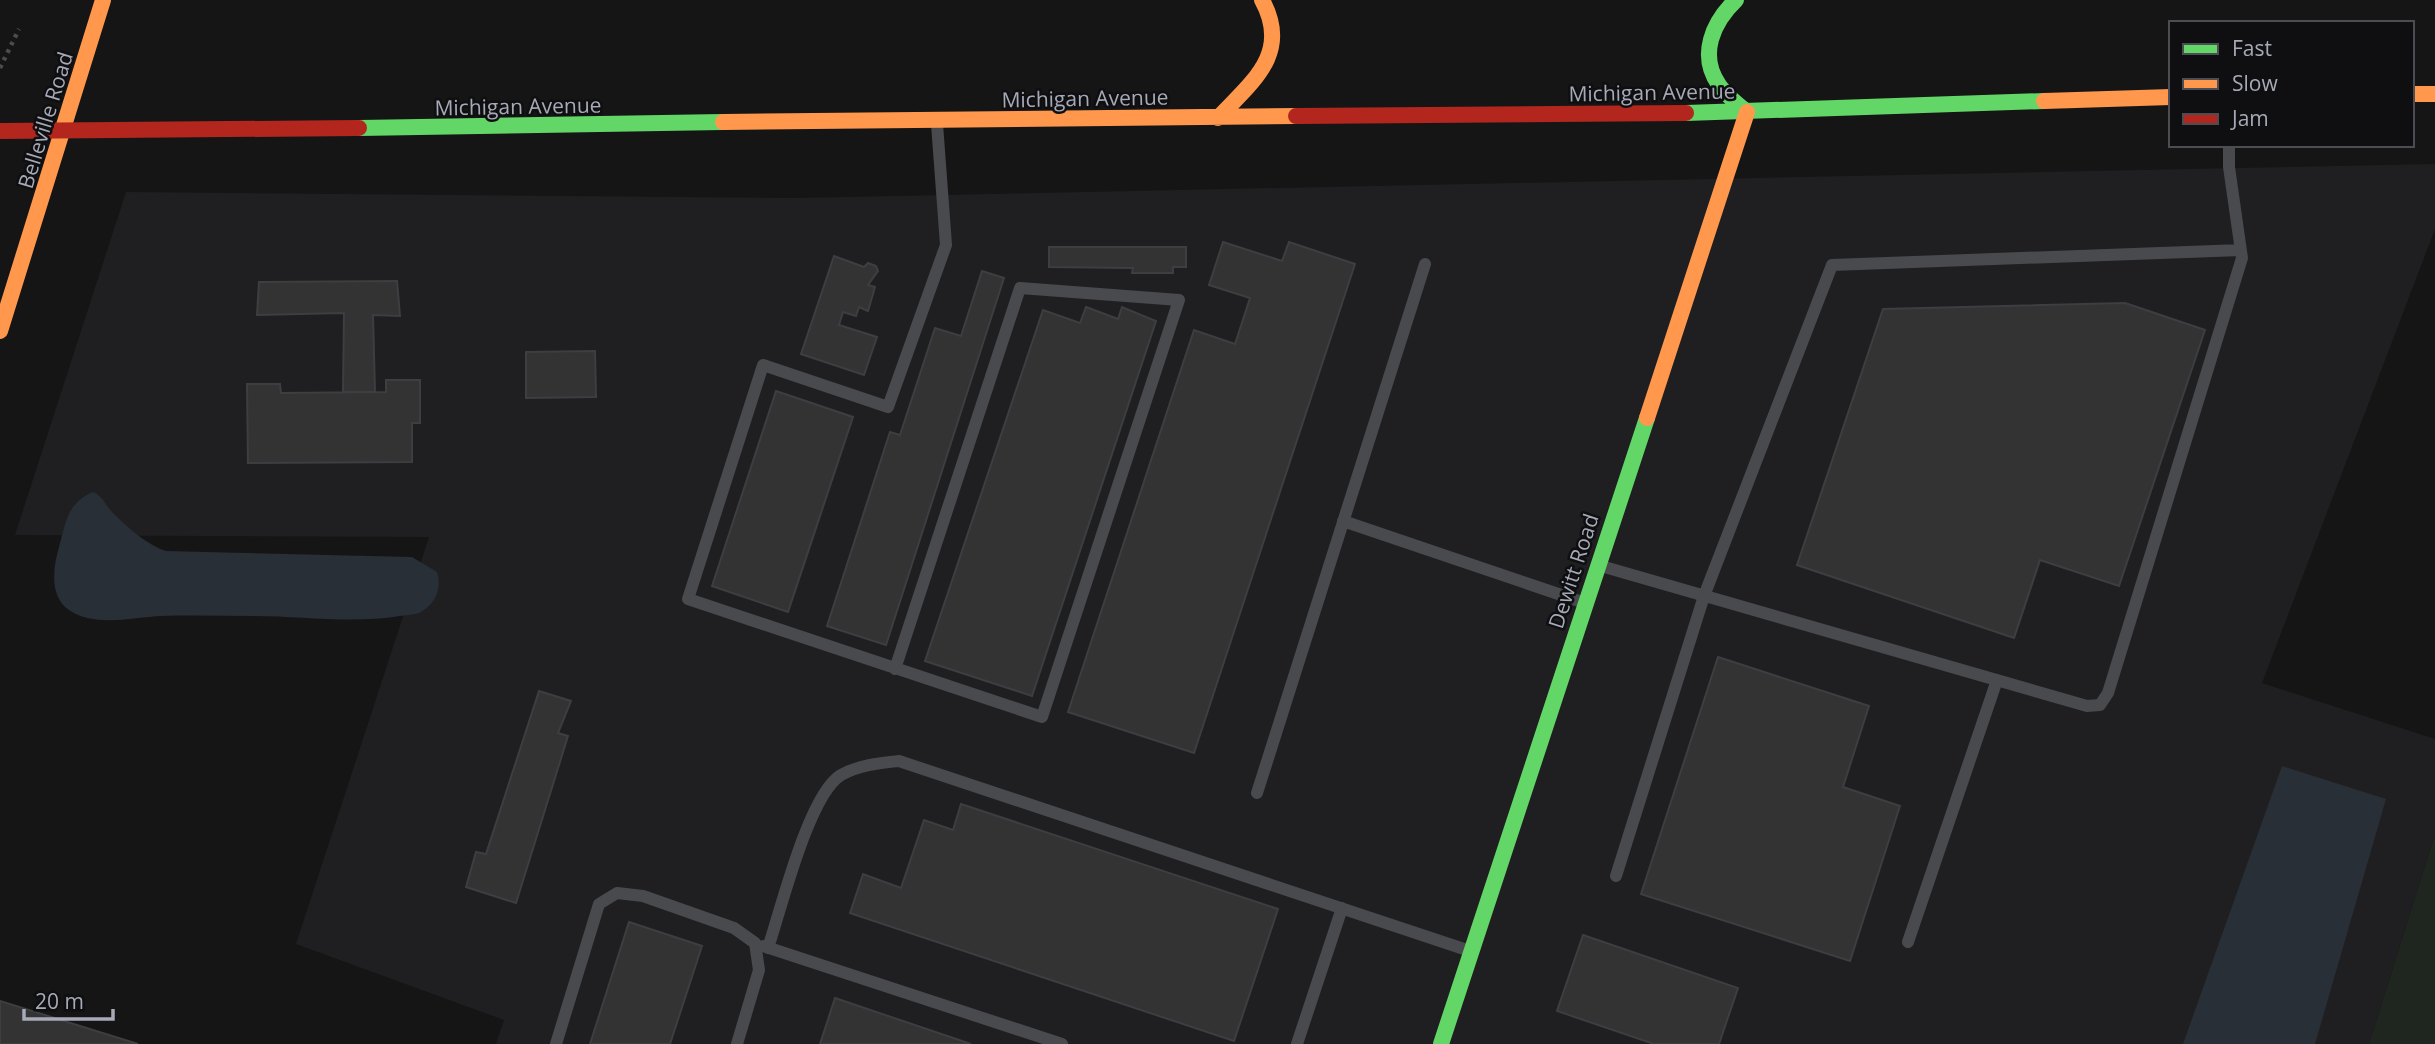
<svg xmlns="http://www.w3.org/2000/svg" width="2435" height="1044" font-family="'Open Sans',sans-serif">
	<rect width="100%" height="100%" fill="#151515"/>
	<path fill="#1f1f21" d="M2435 164V229L2262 683 2435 739V834L2369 1044H496L504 1020 296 944 429 537 15 535 126 192 795 198Z"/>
	<path fill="#1f251f" d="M2435 834V1044H2369Z"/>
	<path fill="#282f36" d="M93 492C103 496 105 505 112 512 126 526 147 545 166 551L412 557 437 572C442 588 436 603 421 612 416 615 407 615 400 616 352 624 301 616 252 616 222 616 192 615 162 616 133 617 95 628 69 610 49 596 53 568 59 547 66 522 67 503 93 492Z
		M2282 766 2386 799 2315 1044H2183Z"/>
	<path fill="#333334" stroke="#3d3e41" stroke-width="2" d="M1223 242 1282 261 1289 242 1355 264 1194 753 1068 712 1194 330 1235 344 1250 298 1209 285Z
		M1049 247H1186V267H1173V273H1132L1133 268 1049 267Z
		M834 256 864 267 868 263 876 266 878 271 868 285 875 287 868 311 859 307 856 316 843 312 839 325 877 337 864 375 801 354Z
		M982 271 1004 278 886 645 827 626 890 432 900 435 935 328 961 336Z
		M397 281 400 316 373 315 375 392H343L344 313 257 315 259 282Z
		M2125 303 2205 330 2119 586 2040 560 2014 638 1797 565 1883 309Z
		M1086 307 1118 319 1122 307 1156 321 1032 696 925 661 1043 310 1080 323Z
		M595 351 596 397 526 398V352Z
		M386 380H420V423H412V462L248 463 247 384H280L281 393 386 392Z
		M776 391 853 417 788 612 712 586Z
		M1718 657 1869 706 1843 787 1900 806 1850 961 1641 894Z
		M539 691 571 701 558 733 568 736 516 903 466 887 476 852 486 854Z
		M961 804 1278 909 1234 1041 850 913 863 874 901 888 924 820 953 830Z
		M629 922 702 946 670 1044H590Z
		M1583 935 1738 988 1719 1044H1654L1557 1011Z
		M835 998 971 1044H820Z
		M0 1001 138 1044H0Z"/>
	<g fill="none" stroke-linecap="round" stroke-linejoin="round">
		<path stroke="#4b4c50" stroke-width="4.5" stroke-dasharray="3.5 5" stroke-linecap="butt" d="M0 68 19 29"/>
		<path stroke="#494a4e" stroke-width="12" d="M1343 521 1582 602
			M1601 566 2087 706 2100 705 2108 693 2242 258 2229 167V145
			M895 669 1020 288 1179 300 1042 717 688 599 763 365 888 407 946 245 937 124
			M1257 793 1425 264
			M1616 876 1704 596 1832 265 2241 250
			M1908 942 1997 680
			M763 946 1062 1044
			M768 948C781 909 809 794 841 775 859 765 880 763 899 761L1467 950
			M556 1044 599 904 617 893 643 896 734 928 755 943 759 970 737 1044
			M1297 1044 1342 908"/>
		<path stroke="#63d668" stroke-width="16" d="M1736 0C1713 22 1698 55 1719 85 1726 95 1737 104 1747 112
			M1686 113 2044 101
			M359 128 723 122
			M1441 1044 1647 418"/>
		<path stroke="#ff974d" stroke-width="16" d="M2412 94H2435
			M2044 101 2171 97
			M1218 118C1253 81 1291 53 1262 0
			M723 122 1296 116
			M0 331 103 0
			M1647 418 1747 112"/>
		<path stroke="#b3261e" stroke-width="16" d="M1296 116 1686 113
			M0 131 359 128"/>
	</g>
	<g text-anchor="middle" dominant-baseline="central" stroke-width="5" stroke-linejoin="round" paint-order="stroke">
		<g font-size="21" fill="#a6aab6" stroke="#0f0f11">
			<text transform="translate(1652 92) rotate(-1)">Michigan Avenue</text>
			<text transform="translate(1085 98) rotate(-1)">Michigan Avenue</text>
			<text transform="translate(518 106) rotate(-1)">Michigan Avenue</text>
			<text transform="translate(45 120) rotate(-73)">Belleville Road</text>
			<text transform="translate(1573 571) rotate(-72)">Dewitt Road</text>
		</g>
	</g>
	<rect x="2169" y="21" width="245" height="126" fill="#0f0f11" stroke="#4b4d53" stroke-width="2"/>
	<rect x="2183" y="44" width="35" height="10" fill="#63d668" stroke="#4b4d53" stroke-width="2"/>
	<text x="2232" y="56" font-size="21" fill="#a6aab6">Fast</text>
	<rect x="2183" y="79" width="35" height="10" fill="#ff974d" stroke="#4b4d53" stroke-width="2"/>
	<text x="2232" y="91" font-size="21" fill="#a6aab6">Slow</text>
	<rect x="2183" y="114" width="35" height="10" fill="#b3261e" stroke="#4b4d53" stroke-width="2"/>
	<text x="2232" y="126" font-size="21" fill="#a6aab6">Jam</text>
	<path d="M24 1009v10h89v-10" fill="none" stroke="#a6aab6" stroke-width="3.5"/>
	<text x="35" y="1009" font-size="21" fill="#a6aab6" stroke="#0f0f11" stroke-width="5" paint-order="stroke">20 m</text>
</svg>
